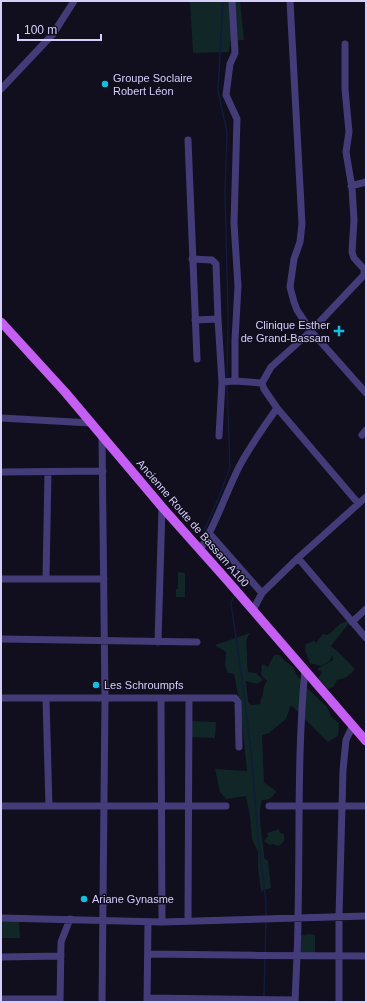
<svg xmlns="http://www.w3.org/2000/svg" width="367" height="1003" font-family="Arial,sans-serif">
	<rect width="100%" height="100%" fill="#110e1d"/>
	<path fill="#112627" d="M190 1H240L244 40 230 41 229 52 193 53Z
		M178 572 185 573V597H176V589H178Z
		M347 621 349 623 331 646 337 651 355 669C350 675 345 679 337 680L333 687 328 689 318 679 322 672 317 669 333 660 332 655 330 661 321 666 310 663 305 650 306 644 314 641 316 643 323 634 328 635 340 624Z
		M250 633C244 642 247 644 247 655 247 661 247 666 248 672L256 673 263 680 257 684 246 681 248 701 251 705 260 704C260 701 261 699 262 697 265 691 261 689 267 681L261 675 262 664 268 667 274 655H279L285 661 293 667 296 674 307 688 327 707 331 717 339 723 338 736 328 742 291 705 286 719 269 733 262 735 264 782 262 781 276 791C273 798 269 800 262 800 261 805 259 811 260 816 260 831 264 844 264 858L268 861 271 888 261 891 258 868V852L252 839 250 817 246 796 226 799 220 792 215 769 247 771 240 705 234 674 228 673 225 665 226 652 215 645Z
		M190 721 216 722 215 738 190 737Z
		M279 829 280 833 284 834C285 840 284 843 278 846L273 844 270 845 264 841 268 836 267 833Z
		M1 921H19L20 938H1Z
		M309 934 315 935V956L300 955 301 941 300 936Z"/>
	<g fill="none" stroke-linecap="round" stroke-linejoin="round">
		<path stroke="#0f1c3b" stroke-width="1.5" d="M223 1 218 91 227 132 225 193 228 315 227 380
			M204 536 203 533 219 497 230 467 227 384
			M208 540 242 582 239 588
			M235 595 231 603 242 679 252 760 258 838 266 900V916
			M265 954 266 921
			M264 998 265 957"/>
		<path stroke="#433c79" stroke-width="7" d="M232 1 235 53 230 64 226 95 237 119 234 223 238 286 235 340V381
			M290 1 302 224 300 242 294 259 290 287 294 302 297 310 311 331 366 393
			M345 44V89L349 132 346 152 352 188 354 220 352 252 354 258 364 269V275L311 331 271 367 262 383 264 389 277 408 358 503
			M1 89 53 34 74 1
			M188 140 197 359
			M351 186 366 182
			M192 259 212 260 216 264 218 319
			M195 320 218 319 222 382 219 436
			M222 382 235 381 262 383
			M1 418 91 423
			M362 435 366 430
			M102 437 105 699 102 1002
			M1 472 103 471
			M210 534 262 593
			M200 550C216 524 225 495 239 467 250 446 264 427 277 408
			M298 558 366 638
			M1 579H104
			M46 579 48 472
			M253 610 262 593 298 558 366 497
			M352 622 366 609
			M1 639 197 642
			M158 642 162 507
			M1 698H235L238 702 239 747
			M46 699 49 806
			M161 699 162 922
			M1 806H226
			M269 806H366
			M1 918 162 922 366 916
			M188 921 189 698
			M148 954C221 955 293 956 366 956
			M1 957 61 956
			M147 998 295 1000
			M1 999H60
			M60 1002 61 942 70 919
			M147 1002 148 922
			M295 1002C296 974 298 945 298 917 300 834 297 752 305 670
			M339 1002V916L343 770 346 740 353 725"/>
		<path stroke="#c55ef2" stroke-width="9" d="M1 322 65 392 162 507 226 579 366 741"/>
	</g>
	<g fill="#12bfe3" stroke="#110e1d" stroke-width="1.5">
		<circle cx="105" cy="84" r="4"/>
		<path d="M337 325h4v4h4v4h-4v4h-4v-4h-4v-4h4z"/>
		<circle cx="96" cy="685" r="4"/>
		<circle cx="84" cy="899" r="4"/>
	</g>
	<g text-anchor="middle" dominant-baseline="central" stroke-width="3" stroke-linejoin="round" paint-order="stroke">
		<g font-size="11" fill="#d6cefb" stroke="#110e1d" text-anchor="start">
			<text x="113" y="78">Groupe Soclaire<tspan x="113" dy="13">Robert Léon</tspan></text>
			<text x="330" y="325" text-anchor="end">Clinique Esther<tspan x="330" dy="13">de Grand-Bassam</tspan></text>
			<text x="104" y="685">Les Schroumpfs</text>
			<text x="92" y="899">Ariane Gynasme</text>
		</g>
		<g font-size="11" fill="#d6cefb" stroke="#110e1d">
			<text transform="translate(193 523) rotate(49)">Ancienne Route de Bassam A100</text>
		</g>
	</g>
	<rect width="367" height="1003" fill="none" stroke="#d6cefb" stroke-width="4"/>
	<path d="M18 34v6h83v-6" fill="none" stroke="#d6cefb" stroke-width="2"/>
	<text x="24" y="34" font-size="12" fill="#d6cefb" stroke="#110e1d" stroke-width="3" paint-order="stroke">100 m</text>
</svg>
